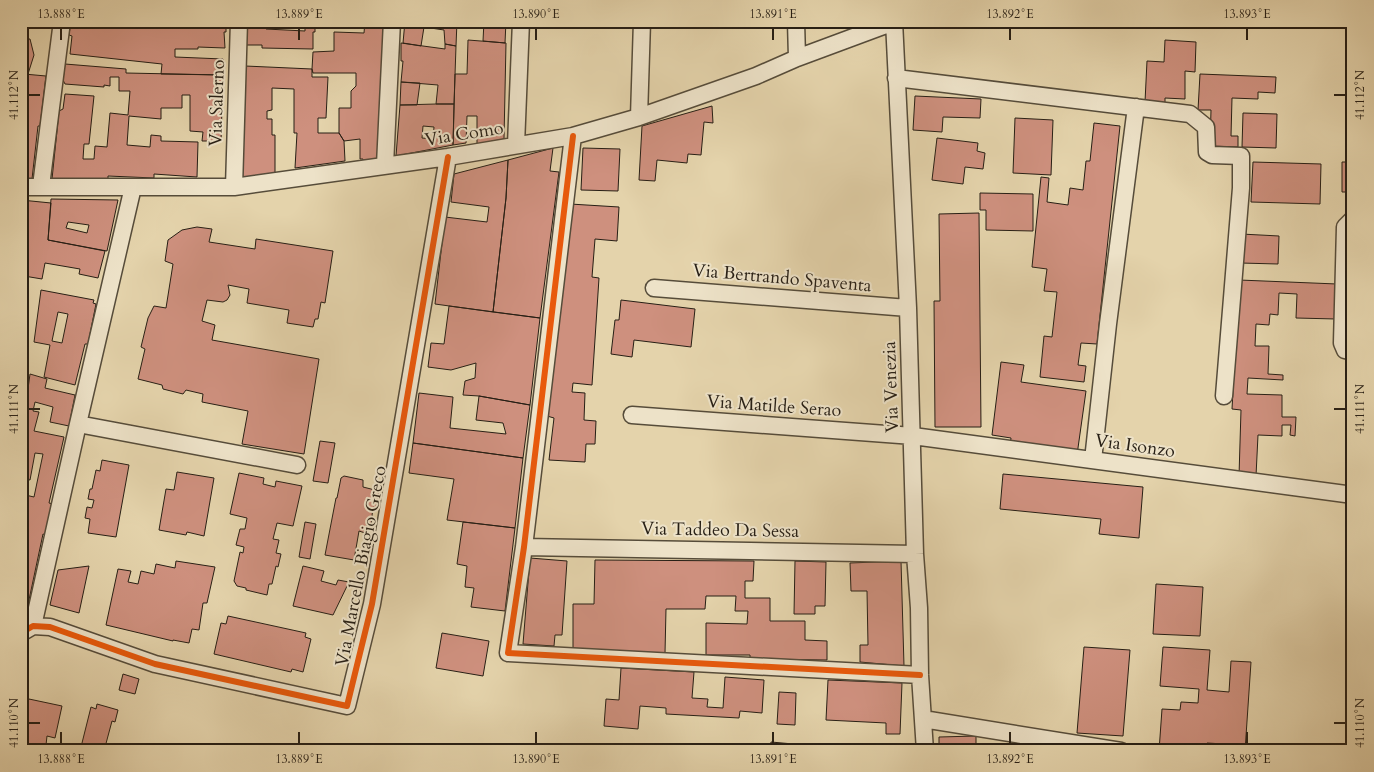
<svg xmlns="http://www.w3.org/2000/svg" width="1374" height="772" font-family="Cardo,serif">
	<rect width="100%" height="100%" fill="#e4d3ab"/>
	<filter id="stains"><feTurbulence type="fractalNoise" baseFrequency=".004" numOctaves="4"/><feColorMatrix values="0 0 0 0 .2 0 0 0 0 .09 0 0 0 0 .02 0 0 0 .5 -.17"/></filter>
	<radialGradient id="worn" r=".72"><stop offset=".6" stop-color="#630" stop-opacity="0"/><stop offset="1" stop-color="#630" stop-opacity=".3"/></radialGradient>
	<path fill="#ce907e" stroke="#271f15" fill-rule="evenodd" d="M71 21H115V23L148 27 149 21H226V32H224L225 48 198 47V49H175V57L223 59V75L161 74 162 64 70 54 72 36 69 35Z
		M246 21H292V23L267 22 266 29 305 31V24H309L308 21H315V32H313V49L262 48V45H245Z
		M365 21H387L380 158 363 161V159H360V139L344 141 339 133V108H351V91L356 86V73H313L312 69 313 52 334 51V32L364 33Z
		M405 21H457L456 46 445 44 444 30 424 27 421 46 403 43Z
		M484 21H506L505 43 483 41Z
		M21 39H30L34 55 28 74H21Z
		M468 40 506 43 504 139 477 144V116H467L466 143 453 145 455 74H467Z
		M1165 40 1196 42 1195 72 1185 71V99L1165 98V103L1145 102 1147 61 1164 62Z
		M401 43 445 49V44L456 46 454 104H436L438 85 401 82 403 61H401Z
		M65 64 126 69V73L223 75 221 141H202L203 132 190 131V95H182V108H161V119L129 116 127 145 150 147 151 135 161 136V141L198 142 197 177 154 174V178L108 176V179H52L59 111 63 109 65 94 94 96 89 144H84L83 159H94L95 146 107 147 110 113 128 115 130 91H119V77H110V86L104 85V87L65 84 63 80Z
		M245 66 312 69V77H328L326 118H318V133H339L344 141 345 161 295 168 297 133H294V89L272 88V110L267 111V119H272V135H275V175L241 178Z
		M24 74 46 76 40 126H38L32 179H21V95Z
		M1200 74 1276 77 1275 93 1258 92V99L1232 98 1231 136H1238V147L1210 146 1211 110H1198Z
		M401 82 420 83 417 105H400Z
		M915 96 981 99 980 118 943 117 942 132 913 130Z
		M436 104H454L453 145 396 156 400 105ZM423 126 434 127 433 139 422 138Z
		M712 106 713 123 704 122 701 155 688 154 687 163 657 160 655 181 639 180 642 126Z
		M1243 113 1277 114 1276 148 1242 147Z
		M1015 118 1053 120 1051 175 1013 173Z
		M1094 123 1120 126 1097 344 1081 343 1078 365 1086 366 1084 382 1040 377 1044 336 1052 337 1057 292 1044 291 1047 269 1032 267 1041 177 1049 178 1047 202 1068 205 1070 188 1083 190 1086 161H1090Z
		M937 138 978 143 977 151 985 153 983 169 965 167 963 184 932 180Z
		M553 148 550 171 559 172 540 318 493 312 506 198 508 160Z
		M583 148 620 149 618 191 581 190Z
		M508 160 506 198 493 312 435 304 445 217 487 222 489 207 451 202 454 174Z
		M1253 162 1321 164 1320 204 1251 202Z
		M1342 162H1353V192H1342Z
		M980 193 1033 194V231L986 230V210H980Z
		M51 199 118 200 107 251 48 240ZM68 222 89 225 87 233 66 228Z
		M21 200 51 203 48 240 105 251 98 278 79 274 80 269 45 263 42 279 24 276 28 243 21 242Z
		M570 204 619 207 617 241 595 239 592 277 599 278 592 385 573 383 572 392 585 393 584 420 596 421 595 444H586L585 462 549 460 554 418 547 416Z
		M979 213 981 427H935L934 301H940L939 214Z
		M197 227 212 229 209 242 255 249 256 239 333 251 325 303 321 302 318 319H315L313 327 287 323 289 310 247 303 249 289 228 285 230 295 227 300 223 302 207 300 202 321 215 325 212 340 319 359 304 454 242 444 248 411 202 402 203 394 186 390 183 394 163 389 162 385 138 379 145 349 141 347 148 318 154 306 166 308 173 264 165 261 168 240 182 230Z
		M1241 234 1279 236 1278 264 1240 263Z
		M1239 280 1337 284 1336 319 1296 318 1297 294 1279 293 1278 315 1270 314 1269 325 1256 324 1255 346H1269L1268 374 1283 375V380L1248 378 1247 394 1282 395V417H1296L1295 436 1290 435 1291 425H1282V436L1258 435 1256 476H1239L1241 410 1232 409Z
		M21 287H26L23 314 27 315 24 337 21 336Z
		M41 290 94 300 93 303 96 304 88 344H85L75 385 44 377 50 345 34 342ZM58 312 68 314 62 343 52 341Z
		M621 300 695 309 691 347 634 340 632 357 611 354 615 320H619Z
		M1348 304H1353V348H1347Z
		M449 306 540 318 530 405 479 396 463 395 465 381 475 378 476 363 451 370 428 367 431 343 444 344Z
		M1001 362 1024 365 1021 382 1086 391 1077 455 1010 446 1011 438 992 435Z
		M30 374 47 379 45 388 75 395 69 426 50 422 53 407 35 402 33 411 39 412 34 431 64 437 49 503 53 504 46 535 43 534 26 614 21 613V494L34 497 43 454 35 453 30 480 21 478V450L25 429 21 428V411H25Z
		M419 393 453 397 450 428 506 434 503 423 476 420 479 396 530 405 523 458 413 443Z
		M320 441 335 443 328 483 313 481Z
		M413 443 523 458 515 528 447 520 454 479 409 473Z
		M102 460 129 465 116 537 88 533 90 519 85 518 87 507 92 508 94 500 88 499 90 489H92L96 470 100 471Z
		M177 472 214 478 204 536 187 532 186 535 159 530 166 489 174 490Z
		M239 473 264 478 263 484 275 487 276 481 302 486 293 526 277 523 273 539 279 540 276 553 281 554 278 567 276 566 272 584H269L267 595 246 590V588L237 586 234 581 240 552 243 553 244 547 236 545 240 529H245L247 518 230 514Z
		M1003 474 1143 487 1139 538 1099 534 1101 519 1000 509Z
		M344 476 363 480V487L379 491 376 508 373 507 371 525 367 524 365 533 359 531 354 560 325 555 336 498H337L341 478Z
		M305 522 316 524 310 559 299 557Z
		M463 522 515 528 505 611 471 607 474 588 465 587 467 566 457 564Z
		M530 558 567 561 562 635H555L554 646 523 644Z
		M595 560 754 561 753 581H745V598H770V621H805V640L827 641V660L750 659V655H706V623L747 624 748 611H735L736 596H706L705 609H666L665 653 573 652V604H594Z
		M176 561 215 567 207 603H203L199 630 192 629 189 643 173 640V641L106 625 118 569 131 571 128 582 138 584 141 571 154 574 156 564 175 568Z
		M795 561 826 562 825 606H815V614H794Z
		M901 561 904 666 860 662V645H868L867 591H851L850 563Z
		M89 566 79 613 50 605 58 570Z
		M303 566 324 571 321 581 336 585 338 580 349 582 333 615 293 606Z
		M1156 584 1203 587 1200 636 1153 634Z
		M228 616 306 633 305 637 311 639 303 672 292 669 291 672 214 654 221 623 226 624Z
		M442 633 489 641 483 676 436 668Z
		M1084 647 1130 650 1123 736 1077 733Z
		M1163 647 1210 650 1207 690 1229 692 1231 661 1251 662 1245 751H1223L1224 744 1207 743 1206 751H1159L1162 709 1180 710 1181 702 1198 703 1199 689 1160 686Z
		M621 668 694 672 692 698 708 699 707 707 723 708 725 677 764 680 762 713 740 711 739 718 666 714V708L640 706 638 729 604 726 606 699 619 700Z
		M123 674 139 679 135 694 119 690Z
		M828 680 902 683 900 734H886V723L826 720Z
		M779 692 796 693 795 725 777 724Z
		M21 699 28 701 29 699 62 706 55 738 47 736 46 745 41 744 40 751H21Z
		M97 704 118 710 115 722 112 721 104 751H80L91 707 96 709Z
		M976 736V751H939V737Z
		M771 742 872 751H770Z
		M663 744 699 747V751H662Z
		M1004 746 1038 751H1004Z"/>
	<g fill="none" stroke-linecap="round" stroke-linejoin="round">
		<defs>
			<path id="street" d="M796 21 797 58
				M894 21 908 308 915 554 919 608 920 675 925 751
				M896 78 1190 114 1206 127 1207 152 1212 155 1241 156V188L1224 396
				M639 117 642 21
				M573 136 524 547 508 653 920 675
				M516 145 521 21
				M385 165 392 21
				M41 186 62 21
				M21 187H234L448 157 573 136 639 117 756 76 797 58 894 22
				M133 187 78 424 297 465
				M234 187 239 21
				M1353 219 1345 227 1342 343 1345 350 1353 352
				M654 288 908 308
				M632 415 913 436 1353 495
				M1093 460 1108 324 1136 107
				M524 547 915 554
				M33 626 78 424
				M21 633 33 626 50 627 155 664 347 706 372 604 448 157
				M923 719 1121 751"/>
		</defs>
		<use href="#street" stroke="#564c3a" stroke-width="19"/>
		<use href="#street" stroke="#ede2c8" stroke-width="16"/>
		<defs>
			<path id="cycleway" d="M573 136 524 547 508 653 920 675
				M21 633 33 626 50 627 155 664 347 706 372 604 448 157"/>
		</defs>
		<use href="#cycleway" stroke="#ede2c8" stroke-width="9"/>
		<use href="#cycleway" stroke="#e8590c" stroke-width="6"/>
	</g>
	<path fill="none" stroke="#271f15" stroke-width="2" d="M61 28V40M299 28V40M536 28V40M773 28V40M1010 28V40M1247 28V40M28 95H40M1334 95H1346M28 409H40M1334 409H1346M28 723H40M1334 723H1346M61 732V744M299 732V744M536 732V744M773 732V744M1010 732V744M1247 732V744"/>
	<g text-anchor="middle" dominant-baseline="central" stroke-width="4" stroke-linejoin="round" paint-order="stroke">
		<g font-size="18" fill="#271f15" stroke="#ede2c8">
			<text transform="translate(217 103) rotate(-88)">Via Salerno</text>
			<text transform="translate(464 134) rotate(-9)">Via Como</text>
			<text transform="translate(782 278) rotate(5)">Via Bertrando Spaventa</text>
			<text transform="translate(891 387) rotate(-92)">Via Venezia</text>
			<text transform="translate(774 406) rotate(4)">Via Matilde Serao</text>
			<text transform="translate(1135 446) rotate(8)">Via Isonzo</text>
			<text transform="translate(720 530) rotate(1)">Via Taddeo Da Sessa</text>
			<text transform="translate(361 566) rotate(-79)">Via Marcello Biagio Greco</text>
		</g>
	</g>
	<rect width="1374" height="772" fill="none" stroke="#e4d3ab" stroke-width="55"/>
	<rect x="28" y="28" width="1318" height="716" fill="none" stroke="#271f15" stroke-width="2"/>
	<g font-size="12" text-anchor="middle" fill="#271f15">
		<text x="61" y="18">13.888°E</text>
		<text x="299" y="18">13.889°E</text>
		<text x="536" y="18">13.890°E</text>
		<text x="773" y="18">13.891°E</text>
		<text x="1010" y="18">13.892°E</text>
		<text x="1247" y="18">13.893°E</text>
		<text transform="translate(14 95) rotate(-90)" y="4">41.112°N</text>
		<text transform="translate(1360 95) rotate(-90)" y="4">41.112°N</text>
		<text transform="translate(14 409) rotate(-90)" y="4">41.111°N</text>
		<text transform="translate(1360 409) rotate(-90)" y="4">41.111°N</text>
		<text transform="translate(14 723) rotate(-90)" y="4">41.110°N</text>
		<text transform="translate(1360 723) rotate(-90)" y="4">41.110°N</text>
		<text x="61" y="763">13.888°E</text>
		<text x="299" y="763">13.889°E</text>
		<text x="536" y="763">13.890°E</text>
		<text x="773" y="763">13.891°E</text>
		<text x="1010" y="763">13.892°E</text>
		<text x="1247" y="763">13.893°E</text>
	</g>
	<rect width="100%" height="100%" filter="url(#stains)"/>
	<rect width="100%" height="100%" fill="url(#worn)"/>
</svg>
